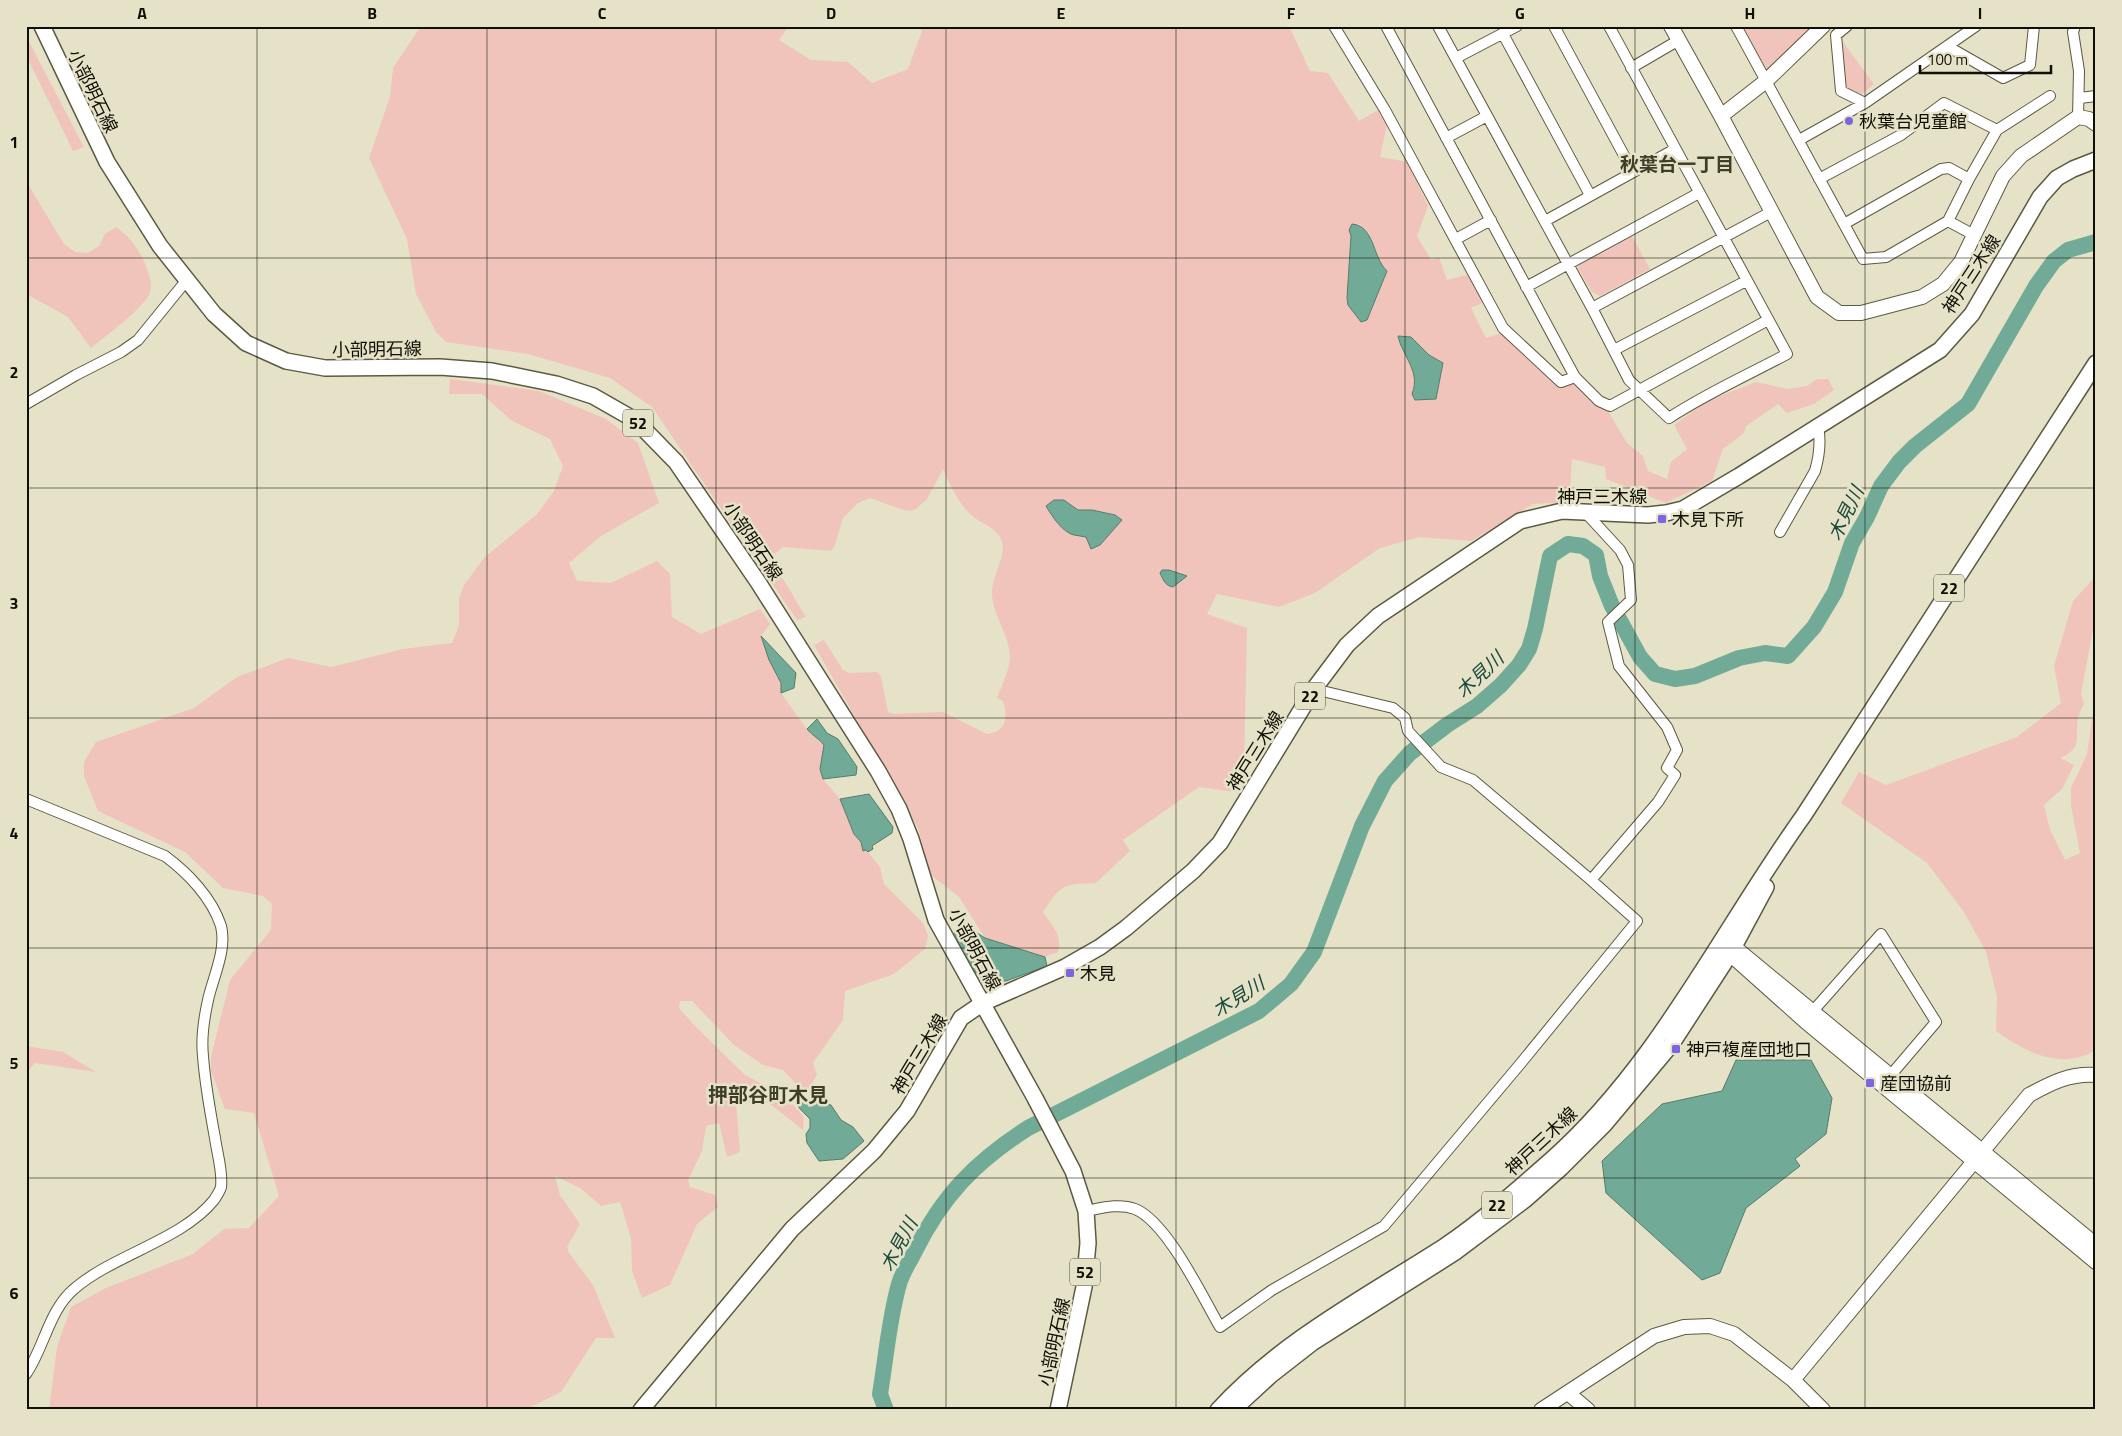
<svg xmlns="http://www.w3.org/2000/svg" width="2122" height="1436" font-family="'Titillium Web','Noto Sans JP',sans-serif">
	<rect width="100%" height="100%" fill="#e5e2c7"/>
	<path fill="#f1c4bb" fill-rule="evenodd" d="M421 26H789L779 40 811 60 848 62 872 83 908 69 922 31 920 26H1289L1310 71 1328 73 1359 121 1378 110 1387 125 1380 157 1408 162 1428 206 1417 236 1431 260 1439 257 1447 280 1470 274 1484 302 1471 308 1486 338 1502 333 1560 387 1575 384 1598 405 1608 411 1627 443 1643 456 1648 471 1667 479 1671 462 1687 449 1674 425 1707 401 1756 382 1788 389 1807 386 1817 379H1828L1834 390 1814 404 1787 413 1778 404 1746 426 1744 433 1723 449 1712 481 1666 503 1606 479 1605 467 1572 459 1569 502 1533 504 1471 541 1419 537 1380 548 1315 593 1279 607 1217 594 1207 614 1247 628 1244 767 1234 792 1199 787 1123 840 1130 851 1096 883C1062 884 1062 884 1043 912 1052 926 1063 935 1058 952L1045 957 985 938 959 897 931 875 918 828 814 645 824 640 843 670 849 673 877 672 881 677 888 712 894 714 943 712 987 734C1007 732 1008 716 1003 701L997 698C1001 688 1010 668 1010 658 1010 634 991 614 992 591 992 575 1008 555 1001 539 994 526 981 524 971 515 959 504 950 485 943 469L927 499 916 509 910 511 903 510 870 498 858 503 843 518 835 545 831 551 783 547 772 556C775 572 781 574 788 587 794 597 799 607 806 617L797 620 652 407 610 378 528 354 446 342 436 332 416 294 407 239 369 158 390 97 393 68ZM1359 224 1369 233 1379 264 1361 322 1348 305 1347 298 1351 236ZM1411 337 1429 355 1443 363 1412 394C1419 375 1410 365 1401 349ZM1064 500 1078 510H1092L1115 515 1091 549 1086 537C1064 535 1066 528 1050 515Z
		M1741 26H1823L1766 81Z
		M26 36 84 147 73 151 26 55Z
		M1842 41 1874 84 1862 94 1845 88 1841 44Z
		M26 181 64 244 75 252 88 253 99 246 105 234 116 227C130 237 140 250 146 266 149 275 153 283 150 292 146 307 104 337 91 348L68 317 30 296 26 297Z
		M1632 236 1650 269 1600 296 1592 292 1578 268 1580 263Z
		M450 379 539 391 606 419 638 443 659 503 601 536 569 563 577 581 611 583 657 561 670 574 672 617 701 634 760 609 770 624 761 636 769 660 781 683V693L811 735 820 740 824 745 820 769 823 779 840 799 854 834 861 842 863 851 866 850 880 867 884 884 923 923 928 936 925 949 894 974 845 991 843 1020 813 1063 817 1075 806 1094 783 1070 763 1065 734 1045 692 1001H680L679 1008 697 1028 745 1075 785 1096 804 1117 803 1130 769 1103 736 1102 740 1152 727 1157 719 1123 706 1126 702 1151 688 1180 690 1187 715 1195 718 1207 697 1224 670 1285 642 1298 632 1271 631 1238 620 1202 601 1206 580 1188 555 1176 560 1195 580 1224 567 1247 569 1253 593 1285 615 1338H596L561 1392 525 1410H49L57 1347 71 1307 106 1288 193 1254 224 1229 249 1228 279 1196 254 1113 225 1109 211 1071V1057L230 980 271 930 272 904 263 896 223 888 185 852 98 811 84 776V762L96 742 194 708 237 677 288 658 331 667 403 649 452 643 459 625V599L464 585 485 557 537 514 554 491 563 466 550 439 512 421 482 394H449Z
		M2096 576V613L2081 694 2084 703C2082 708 2079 713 2078 718 2075 739 2083 748 2060 758L2074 765 2062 789 2044 805 2050 830 2065 860 2080 853 2071 806V788L2087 754 2096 692V1050C2060 1071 2026 1052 1996 1031L1997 997 1986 952 1964 912 1927 863 1841 803 1859 772 1886 785 2017 737 2061 703 2054 666 2073 601Z
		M26 1046 63 1052 96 1072 35 1063 26 1073Z"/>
	<path fill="#71ab97" stroke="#547c6c" d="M1352 224C1375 226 1372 257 1387 271L1367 320 1361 322 1348 305 1347 298 1351 236 1349 230Z
		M1398 336 1411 337 1429 355 1443 363 1436 399 1415 400 1412 394C1421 371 1403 358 1398 336Z
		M1054 500H1064L1078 510H1092L1115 515 1122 520 1100 545 1091 549 1086 537C1082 536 1078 536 1074 535 1063 533 1051 515 1046 506Z
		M1162 570H1169L1187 576 1173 587C1165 586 1163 579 1160 573Z
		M761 636 796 673 794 688 781 693V683L769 660Z
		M817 719 827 733 838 739 857 767 856 775 823 779 820 769 824 745C819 738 812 736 807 729Z
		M869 794 893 827 892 833 872 846 873 849 868 852 866 850 863 851 861 842 854 834 840 799Z
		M961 927H968L985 938 1045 957 1047 966 1006 981 985 982 973 970 952 936 955 932Z
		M1736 1060H1811L1832 1098 1826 1134 1795 1159 1800 1166 1746 1208 1720 1273 1702 1280 1606 1193 1602 1161 1662 1104 1722 1091Z
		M799 1098 814 1104 821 1102 831 1105 841 1120 853 1127 864 1141 843 1159 819 1161 807 1143 806 1134 810 1128V1119L800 1109 795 1100Z"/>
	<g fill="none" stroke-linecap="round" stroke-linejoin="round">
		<path stroke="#71ab97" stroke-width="16" d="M886 1410 880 1394C886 1358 889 1319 899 1284 902 1273 909 1263 914 1253 942 1196 975 1162 1028 1128L1259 1011 1291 984 1314 952 1362 826 1385 781 1410 753 1447 725 1477 706 1501 685 1519 665 1529 649 1535 629 1550 556 1568 544 1583 546 1596 555 1600 576 1612 606 1640 657 1655 674 1675 679 1695 676 1739 658 1765 653 1788 656 1814 627 1835 592 1852 543 1867 517 1881 486 1899 462 1915 446 1968 404 2036 286 2054 261 2068 250 2096 242"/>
		<defs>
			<path id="street" d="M1334 26 1385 110 1503 328 1561 382 1575 377
				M1386 26 1575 377 1599 401 1610 406 1768 320
				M1438 26 1592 308 1771 212
				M1554 26 1633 172
				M1736 26 1863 259 1886 257 1948 221 1969 179 1997 130 2050 96
				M1847 26 1836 35 1841 91 1865 103
				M2075 26 2073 32 2079 71 2078 117
				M1503 34 1590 195
				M1947 46 2003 78 2030 65 2034 26
				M1456 58 1517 26
				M1631 68 1679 40
				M2080 98 2096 96
				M1446 138 1487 116
				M1799 140 1865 103 1976 26
				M1819 179 1901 135 1944 103 1997 130
				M1545 221 1675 149
				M1948 221 1974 235
				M1844 224 1941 169 1949 168 1969 179
				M1456 239 1491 220
				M1526 287 1699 193
				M1592 308 1629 380 1669 418C1707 393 1748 375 1787 354L1609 26
				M1614 350 1746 281
				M26 404 76 375 121 352 138 340 186 281
				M1585 512 1620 550 1628 565 1631 600 1608 622 1619 666 1667 727 1677 750 1667 768 1675 775 1658 802 1591 880
				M1780 532 1815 471C1819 457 1821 441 1818 427
				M26 799 165 856C188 873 212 898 221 926 227 950 213 977 208 1000 204 1018 201 1038 203 1056 205 1084 210 1111 215 1138 217 1153 223 1172 221 1187 220 1191 216 1197 214 1200 182 1240 113 1255 74 1289 49 1310 44 1348 26 1374
				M1813 1011 1881 934 1936 1022 1890 1076
				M1086 1211C1102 1208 1119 1203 1135 1209 1167 1222 1202 1296 1220 1327L1272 1290 1384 1226 1521 1063 1637 921 1591 880 1473 780 1441 767 1408 731 1405 718 1393 708 1314 689"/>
			<path id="secondary" d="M1671 26 1721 116 1817 297 1839 313H1861L1922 297 1943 284 1961 262 2003 176 2021 156 2078 117 2089 119 2096 124
				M1721 116 1766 81 1823 26
				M1723 945 1730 954 1805 1021 2096 1262
				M1739 951 2096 1245
				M1793 1380 2029 1095C2051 1083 2070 1073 2096 1075
				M1568 1393 1588 1410
				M1541 1410 1654 1336 1684 1327 1710 1326 1734 1334 1793 1380 1823 1410"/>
			<path id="primary" d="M42 26 107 162 160 246 214 314 246 343 286 361 325 368 440 367 492 371 556 384 593 396 635 420 676 462 758 582 878 771 899 809 911 839 936 920 1035 1098 1073 1171 1086 1211 1088 1243 1084 1287 1058 1410
				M641 1410 792 1229 874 1151 907 1111 961 1018 983 1003 1065 967 1100 947 1126 928 1193 871 1220 843 1314 689 1347 645 1378 616 1520 521 1562 511 1648 515 1666 513 1683 509 1739 476 1940 350 1972 314 2040 197 2057 178 2073 169 2096 160
				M1218 1410C1281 1341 1367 1296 1445 1246 1482 1221 1517 1190 1551 1160 1659 1064 1721 931 1804 815L2096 363
				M1233 1410 1271 1375 1312 1343 1454 1253 1526 1199 1561 1168 1604 1125 1671 1045 1730 954 1766 887"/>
		</defs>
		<use href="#street" stroke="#5c5942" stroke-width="12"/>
		<use href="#secondary" stroke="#5c5942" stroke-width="16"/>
		<use href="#primary" stroke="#5c5942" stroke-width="18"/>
		<use href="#street" stroke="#fff" stroke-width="10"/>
		<use href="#secondary" stroke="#fff" stroke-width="14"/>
		<use href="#primary" stroke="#fff" stroke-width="15"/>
	</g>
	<path fill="none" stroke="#100f06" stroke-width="1" stroke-opacity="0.55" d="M257 26V1410M487 26V1410M716 26V1410M946 26V1410M1176 26V1410M1405 26V1410M1635 26V1410M1865 26V1410M26 258H2096M26 488H2096M26 718H2096M26 948H2096M26 1178H2096"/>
	<g fill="#7c65e1" stroke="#e5e2c7" stroke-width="2">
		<circle cx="1849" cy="121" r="5"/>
		<rect x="1657" y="514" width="10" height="10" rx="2.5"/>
		<rect x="1065" y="968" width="10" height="10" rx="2.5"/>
		<rect x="1671" y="1044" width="10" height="10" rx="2.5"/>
		<rect x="1865" y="1078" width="10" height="10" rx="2.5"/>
	</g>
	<g text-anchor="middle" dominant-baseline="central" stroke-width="5" stroke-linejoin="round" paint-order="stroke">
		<g fill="#e5e2c7" stroke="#504e40" stroke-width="1">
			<rect x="623" y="409.5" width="30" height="27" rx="4"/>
			<rect x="1934" y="574.5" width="30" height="27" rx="4"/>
			<rect x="1295" y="682.5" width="30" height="27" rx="4"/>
			<rect x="1482" y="1191.5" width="30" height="27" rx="4"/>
			<rect x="1070" y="1258.5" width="30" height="27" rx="4"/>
		</g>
		<g font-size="16" font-weight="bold" fill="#100f06">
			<text x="638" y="423">52</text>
			<text x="1949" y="588">22</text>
			<text x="1310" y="696">22</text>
			<text x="1497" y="1205">22</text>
			<text x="1085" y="1272">52</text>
		</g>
		<g font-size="18" fill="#100f06" stroke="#e5e2c7">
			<text transform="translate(93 91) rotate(64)">小部明石線</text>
			<text transform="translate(1971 274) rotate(-57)">神戸三木線</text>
			<text transform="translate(377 349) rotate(-1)">小部明石線</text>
			<text x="1602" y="496">神戸三木線</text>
			<text transform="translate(753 541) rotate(56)">小部明石線</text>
			<text transform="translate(1255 751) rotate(-58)">神戸三木線</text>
			<text transform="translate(975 949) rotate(62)">小部明石線</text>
			<text transform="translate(919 1054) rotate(-59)">神戸三木線</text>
			<text transform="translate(1541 1141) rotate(-43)">神戸三木線</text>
			<text transform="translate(1054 1342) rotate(-78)">小部明石線</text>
		</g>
		<g font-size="18" fill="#100f06" stroke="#e5e2c7" text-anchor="start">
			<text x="1859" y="121">秋葉台児童館</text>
			<text x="1672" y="519">木見下所</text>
			<text x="1080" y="973">木見</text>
			<text x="1686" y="1049">神戸複産団地口</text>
			<text x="1880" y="1083">産団協前</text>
		</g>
		<g font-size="19" font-weight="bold" fill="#413e28" stroke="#e5e2c7">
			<text x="1677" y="163">秋葉台一丁目</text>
		</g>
		<g font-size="19" font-style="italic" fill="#19493c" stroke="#e5e2c7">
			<text transform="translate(1845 513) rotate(-64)">木見川</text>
			<text transform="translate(1479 674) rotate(-43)">木見川</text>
			<text transform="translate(1238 996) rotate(-32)">木見川</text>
			<text transform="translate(898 1244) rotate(-62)">木見川</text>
		</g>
		<g font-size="20" font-weight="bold" fill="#413e28" stroke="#e5e2c7">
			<text x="768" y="1094">押部谷町木見</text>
		</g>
	</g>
	<rect width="2122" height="1436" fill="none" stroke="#e5e2c7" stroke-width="55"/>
	<path d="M1920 65v8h131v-8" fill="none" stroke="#100f06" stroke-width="2.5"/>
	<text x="1927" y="65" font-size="15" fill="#100f06" stroke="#e5e2c7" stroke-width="4" paint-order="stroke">100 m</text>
	<rect x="28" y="28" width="2066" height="1380" fill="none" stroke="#100f06" stroke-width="2"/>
	<g font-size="16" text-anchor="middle" font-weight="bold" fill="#100f06">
		<text x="142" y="19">A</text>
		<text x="372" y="19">B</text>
		<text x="602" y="19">C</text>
		<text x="831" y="19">D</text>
		<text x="1061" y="19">E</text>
		<text x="1291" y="19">F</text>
		<text x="1520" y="19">G</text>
		<text x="1750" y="19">H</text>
		<text x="1980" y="19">I</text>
		<text x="14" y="148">1</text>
		<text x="14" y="378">2</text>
		<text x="14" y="609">3</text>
		<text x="14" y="839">4</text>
		<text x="14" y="1069">5</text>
		<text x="14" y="1299">6</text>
	</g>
</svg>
